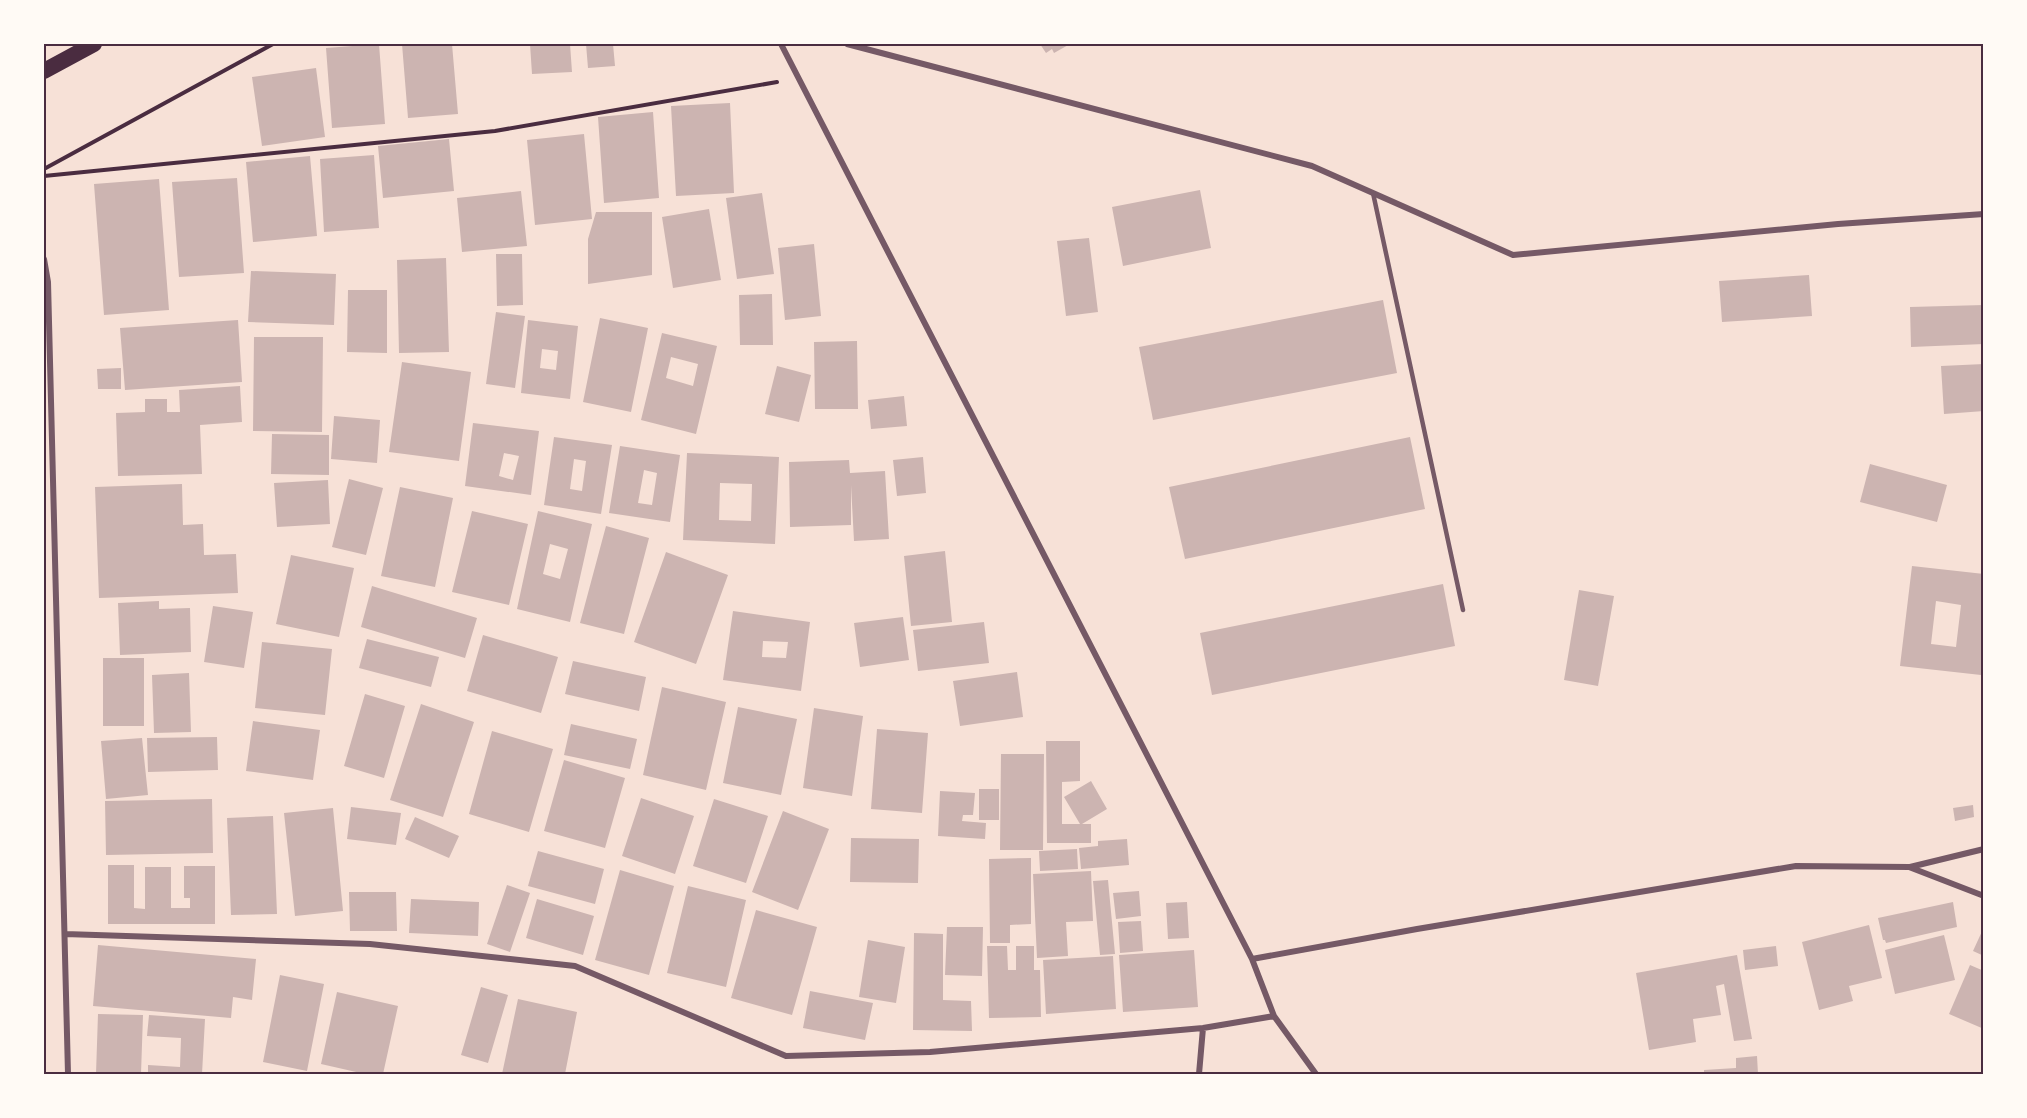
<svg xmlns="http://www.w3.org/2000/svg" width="2027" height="1118" font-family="'Sofia Sans Condensed',sans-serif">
	<rect width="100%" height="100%" fill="#f7e1d7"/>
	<path fill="#ccb4b1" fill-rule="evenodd" d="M379 44 385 124 332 128 326 48Z
		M402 44H452L458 114 408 118Z
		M530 44H570L572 72 532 74Z
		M586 44H613L615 66 588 68Z
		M1040 44H1070L1054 53 1052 49 1046 53Z
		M316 68 325 137 262 146 252 77Z
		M730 103 734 193 676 196 671 106Z
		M653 112 659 198 604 203 598 117Z
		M584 134 592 219 535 225 527 140Z
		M449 139 454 191 383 198 378 146Z
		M374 155 379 228 324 232 320 159Z
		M310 156 317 236 253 242 246 162Z
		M237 178 244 273 179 277 172 182Z
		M159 179 169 310 104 315 94 184Z
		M1200 190 1211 248 1123 266 1112 207Z
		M521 191 527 246 462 252 457 198Z
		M762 193 774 274 737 279 726 198Z
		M709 209 721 280 673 288 662 217Z
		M596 212H652V275L588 284V239Z
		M1089 238 1098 312 1066 316 1057 241Z
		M814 244 821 316 785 320 778 248Z
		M496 254H522L523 305 497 306Z
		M446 258 449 352 399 353 397 260Z
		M251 271 336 274 334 325 248 322Z
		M1809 275 1812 316 1722 322 1719 281Z
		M348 290H387V353L347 352Z
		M772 294 773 345H740L739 295Z
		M1383 300 1397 373 1153 420 1139 347Z
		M1984 305V344L1911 347 1910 307Z
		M496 312 525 316 515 388 486 384Z
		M600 318 648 328 631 412 583 402Z
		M238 320 242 382 125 390 120 328Z
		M528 320 578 326 570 399 521 393ZM542 349 558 351 556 370 540 368Z
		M662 333 717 346 696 434 641 420ZM671 357 698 364 693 386 666 378Z
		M254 337H323L322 432 253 431Z
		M857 341 858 409H815L814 342Z
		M402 362 471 372 459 461 389 452Z
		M1984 364V411L1944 414 1941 366Z
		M777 366 811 375 799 422 765 414Z
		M121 368V389H98L97 369Z
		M240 386 242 422 200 425 202 474 118 476 116 413 145 412V399H167V412H180L179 390Z
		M904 396 907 426 871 429 868 400Z
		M334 416 380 420 377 463 331 459Z
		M473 423 539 431 531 495 465 486ZM504 453 519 456 513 480 499 476Z
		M272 434 329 435V475L271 474Z
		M554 437 612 445 601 514 544 505ZM574 459 586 461 582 491 570 489Z
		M1410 437 1425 509 1185 559 1169 487Z
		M620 446 680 455 670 522 609 513ZM644 470 657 473 652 505 638 503Z
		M687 453 779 457 775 544 683 540ZM720 483 752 484 751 521 719 520Z
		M923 457 926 493 897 496 893 460Z
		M849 460 850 473 885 471 889 539 854 541 851 485V525L790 527 789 462Z
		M1870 464 1947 485 1937 522 1860 502Z
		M349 479 383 488 366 555 332 547Z
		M328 480 330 524 277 527 274 483Z
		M182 484 183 525 203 524 204 555 236 554 238 593 99 598 95 487Z
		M400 487 453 498 435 587 381 576Z
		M472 511 528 524 509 605 452 592Z
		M538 511 592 524 570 622 517 609ZM550 544 568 549 560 579 543 574Z
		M606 526 649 538 624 634 580 623Z
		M945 551 952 622 911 626 904 556Z
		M666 552 728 575 696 664 634 642Z
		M291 555 354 568 339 637 276 624Z
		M1912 566 1984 574V656L1981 675 1900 666ZM1936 601 1961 605 1956 647 1931 644Z
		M1443 584 1455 646 1212 695 1200 633Z
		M372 586 477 618 465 658 361 627Z
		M1579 590 1614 596 1598 686 1564 680Z
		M159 601V609L190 608 191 652 120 655 118 603Z
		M213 606 253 612 244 668 204 662Z
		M733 611 810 622 801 691 723 680ZM763 641 788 642 786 658 762 657Z
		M903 617 909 660 860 667 854 623Z
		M984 622 989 663 918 671 913 630Z
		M483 635 558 657 541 713 467 691Z
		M367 639 439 657 431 687 359 668Z
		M262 642 332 649 325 715 255 708Z
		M103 658H144V726H103Z
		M573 661 646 677 639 711 565 694Z
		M1017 672 1023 717 960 726 953 681Z
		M189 673 191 732 154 733 152 675Z
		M662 687 726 702 706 790 643 775Z
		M365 694 405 706 384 778 344 766Z
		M421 704 474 722 443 817 390 800Z
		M738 707 797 719 781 795 723 783Z
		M814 708 863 716 852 796 803 788Z
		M253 721 320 730 313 780 246 771Z
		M571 724 637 739 630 769 564 755Z
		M877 729 928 733 922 813 871 809Z
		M492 731 553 749 529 832 469 814Z
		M217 737 218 770 148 772 147 738Z
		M142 738 148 795 106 799 101 741Z
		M1046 741H1080V781L1062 782V824H1080L1064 797 1091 781 1107 809 1082 824H1091V843H1047Z
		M1001 754H1044L1043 850H1000Z
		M564 760 625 778 605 848 544 831Z
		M979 789H999V820H979Z
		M940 791 975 793 973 815H963L962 821 986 823 985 839 938 836Z
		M641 798 694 816 675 874 622 856Z
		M212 799 213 853 106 855 105 801Z
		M714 799 768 816 746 883 693 866Z
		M1973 805 1974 817 1955 821 1953 808Z
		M351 807 401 813 396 845 347 839Z
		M333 808 343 911 295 916 284 813Z
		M783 811 829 829 798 910 752 892Z
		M273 816 277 914 231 915 227 818Z
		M415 817 459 836 449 858 405 839Z
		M851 838 919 839 918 883 850 882Z
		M1127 839 1129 865 1081 869 1079 848 1098 846V841Z
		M1077 849 1078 869 1040 871 1039 851Z
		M538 851 604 869 595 904 528 886Z
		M1031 858V924L1010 925V943H990L989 859Z
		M108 865H134V908L145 909V867H171V908H190V898H184V866H215V924H108Z
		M620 870 674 886 649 975 595 960Z
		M1091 871 1093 921 1066 922 1068 956 1037 958 1033 874Z
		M1108 880 1115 954 1100 955 1093 881Z
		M507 885 530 893 510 952 487 944Z
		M688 886 746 900 726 987 667 973Z
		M1139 891 1141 916 1116 919 1113 893Z
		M349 892H396L397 931H350Z
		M411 899 479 902 478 936 409 933Z
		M537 899 594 916 583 955 526 938Z
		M1187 902 1189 938 1168 939 1166 903Z
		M1953 902 1957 927 1886 943 1885 940H1883L1878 918Z
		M756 910 817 927 792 1015 731 998Z
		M1141 921 1143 951 1120 953 1118 922Z
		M1869 925 1882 978 1849 986 1853 1001 1819 1010 1802 942Z
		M947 927H983L982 976 945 975Z
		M1984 927V956L1973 951Z
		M914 933 943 934V1000L971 1001 972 1031 913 1030Z
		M1944 935 1955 980 1895 994 1885 950Z
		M868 940 905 947 896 1003 859 997Z
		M98 945 256 959 252 1000 233 997 231 1018 93 1006Z
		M987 946H1007L1008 970H1016V946H1034V970H1040L1041 1017 989 1018Z
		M1776 946 1778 966 1745 970 1743 950Z
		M1194 950 1198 1007 1123 1012 1119 955Z
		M1737 955 1752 1039 1734 1041 1724 984 1716 986 1721 1015 1693 1019 1696 1042 1649 1050 1636 973Z
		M1113 956 1116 1009 1046 1014 1043 960Z
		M1970 965 1984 971V1029L1949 1014Z
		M280 975 324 984 307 1071 263 1062Z
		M481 987 508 995 488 1063 461 1055Z
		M810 991 873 1003 865 1040 803 1028Z
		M337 992 398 1006 383 1074H365L321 1064Z
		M518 999 577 1012 565 1074H502Z
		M98 1014 143 1015 141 1074H96Z
		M149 1015 205 1019 202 1074H148V1065L180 1067 181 1038 147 1036Z
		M1757 1056 1758 1074H1704V1070L1736 1068V1058Z"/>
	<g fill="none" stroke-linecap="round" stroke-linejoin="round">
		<path stroke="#4a2c40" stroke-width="4" d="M44 169 273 44
			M44 176 495 131 777 82"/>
		<path stroke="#755966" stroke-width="4.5" d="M1373 193 1463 610"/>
		<path stroke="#755966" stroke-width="6" d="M781 44 1252 959 1274 1016 1316 1074
			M847 44 1312 166 1513 255 1838 224 1984 214
			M44 259 48 282 68 1074
			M1910 867 1984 849
			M65 934 370 944 575 966 786 1056 930 1052 1203 1028 1274 1016
			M1252 959 1417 929 1796 866 1909 867 1984 896
			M1199 1074 1203 1028"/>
		<path stroke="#4a2c40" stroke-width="16" d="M44 71 94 44"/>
	</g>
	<rect width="2027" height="1118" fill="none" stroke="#fffaf5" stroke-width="90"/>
	<rect x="45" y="45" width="1937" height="1028" fill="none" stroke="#4a2c40" stroke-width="2"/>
</svg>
